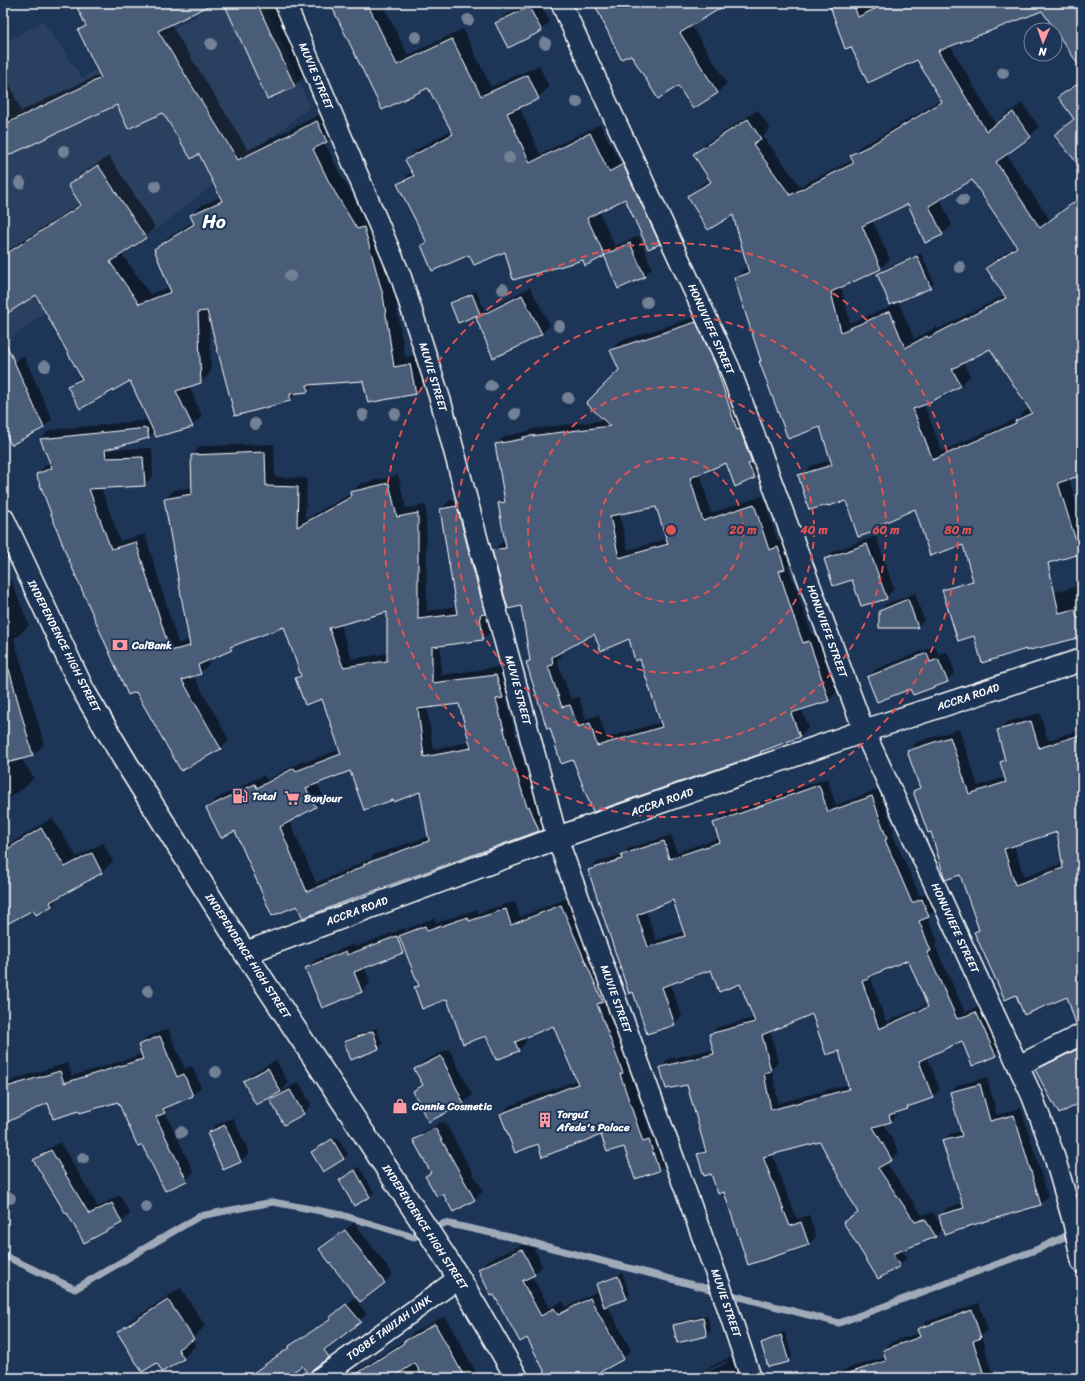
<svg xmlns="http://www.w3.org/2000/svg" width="1085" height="1381" font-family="Sriracha,sans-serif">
	<rect width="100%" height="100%" fill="#1d3557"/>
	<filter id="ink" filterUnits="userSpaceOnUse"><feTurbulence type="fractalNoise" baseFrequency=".025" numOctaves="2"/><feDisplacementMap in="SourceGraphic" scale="8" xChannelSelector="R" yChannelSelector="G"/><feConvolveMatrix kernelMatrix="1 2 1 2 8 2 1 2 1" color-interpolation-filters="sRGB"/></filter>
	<g filter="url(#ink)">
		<path fill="#2a4161" d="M211 3H264L310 107 162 225 3 344V44L43 21 82 78 193 18Z"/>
		<path fill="#0007" fill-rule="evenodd" d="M76 3H200L170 23 248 150 327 111 337 131 325 143 340 174 367 219 374 217 393 284 405 357 420 354 426 382 415 393 364 380 314 384 308 391 298 392 290 400 209 317 211 372 201 382 189 386 202 416 192 426 154 431 148 438 114 447V449L152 448 153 476 144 485 101 487 120 541 145 534 178 643 190 640 165 499 174 490 193 487 192 455 201 446 274 444 275 477 307 478 305 519 351 494V493L360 484 398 475 406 508 426 505 427 611 457 606 441 509 450 500 466 497 492 630 483 639 441 645V675L505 666 511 689 505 694 518 744 535 798H538L547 821 539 830 298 904 236 829 207 808 216 799 264 775 267 780 304 760 305 762 341 749 322 698 296 678 302 673 285 626 238 643 231 649 208 660 209 664 200 673 193 675 229 740 220 749 37 474 46 465 51 463 41 439 50 430 149 420 131 380 69 387 81 375 36 294 3 315V253L81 203 69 185 79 175 109 156 155 227 145 238 121 253 150 294 170 287 155 249 166 239 194 221 191 215 202 205 221 197 199 153 163 112 118 104 3 157V68L21 111 100 74 79 30 86 24ZM388 611V653L352 659 340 624ZM460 703 470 742 433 749 427 707ZM351 769 420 791 429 836 374 855 370 859 316 883 289 820 316 806 324 797 317 783Z
			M228 3H275L307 73 294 86Z
			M331 3H382L408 55 463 29 491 87 539 65 549 87 538 98 519 106 540 154 600 124 620 162 634 155 670 233 659 243 625 197 599 211 615 246 639 236 652 268 644 276 605 255 583 259 506 250 470 253 422 245 427 241 398 185 409 174 413 172 407 160 417 149 452 130 428 86 382 108Z
			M530 3H540L550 22 541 30 497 24 505 15Z
			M603 3H722L691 25 727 83 717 93 679 85Z
			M830 3H1082V68L1043 10 950 45 995 123 1022 103 1039 127 1030 136 1006 154 1050 220 1082 195V474L1069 478 1082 521V550L1080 553 964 544 916 508 892 518 883 528 858 536 846 500 802 475 811 466 831 460 820 426 760 362 762 360 735 279 744 269 749 268 734 214 692 194 701 185 710 179 694 154 703 145 758 110 770 129 763 136 800 186 853 160 851 155 861 146 880 136 942 99 918 58ZM972 179 1017 245 996 259 987 268 1005 295 938 329 937 327 914 339 899 303 894 305 893 303 930 287 934 283 921 253 882 270 878 274 892 306 850 323 841 286 881 268 890 259 872 220 908 203 942 234 952 225 940 199ZM990 348 1030 409 1025 411 1020 417 942 451 924 404 961 385 970 376 963 362Z
			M1082 79V167L1056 135 1074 118 1060 97 1069 88Z
			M530 287 550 325 541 334 477 318 484 311 458 322 451 303 455 299 476 291 485 311Z
			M704 314 763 469 754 477 726 462 700 473 711 513 763 496 778 542 786 539 793 560 788 565 803 609 812 635 818 633 837 692 829 700 801 708 809 727 800 736 763 750 760 753 574 759 551 726 527 662 530 659 522 605 493 551 502 542 506 541 500 503 506 497 496 444 505 436 530 431 532 429 605 420 620 370 611 350 620 341ZM657 505 668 539 628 550 619 513ZM594 632 629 638 641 658 662 722 606 738 599 715 586 719 579 697 571 699 557 660 561 656V651Z
			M24 356 52 419 44 427 17 441 3 426V366Z
			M876 536 894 589 886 598 853 579 825 559 834 551Z
			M11 580 29 625 18 636 14 638 44 744 33 755 21 758 34 778 23 789 3 801V583Z
			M1082 585V636L1027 648 978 612Z
			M915 593 924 620 917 627 880 611 886 604Z
			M935 646 938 654 947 651 955 672 947 681 868 677 876 669Z
			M1040 713 1048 740 1082 729V1022L1068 996 1016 994 976 932 980 928 961 874 931 831 914 791 920 785 909 751 917 742 959 729 978 786 1006 777 1001 762 1006 757 998 730 1007 722ZM1058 830 1063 863 1024 877 1014 845Z
			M827 778 836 805 879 789 894 831 892 833 920 896 929 892 936 909 927 917 938 942 935 946 965 1012 984 1005 1002 1048 995 1055 962 1040 927 1056 940 1090 932 1097 911 1105 907 1108 897 1112 898 1114 890 1121 883 1123 899 1152 891 1160 886 1162 922 1215 933 1212 943 1229 935 1237 901 1249 907 1258 899 1265 845 1223 858 1211 820 1141 772 1154 797 1219 809 1215 816 1237 809 1244 749 1264 725 1190 698 1155 705 1147 688 1084 661 1067 668 1059 714 1049 710 1035 718 1027 754 1018 741 983 711 969 670 983 682 1016 674 1024 589 870 597 862 624 854 629 848 671 835 677 852 720 838 714 823 722 816ZM674 899 685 931 656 940 646 910ZM908 959 928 1004 886 1022 870 976ZM813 1013 840 1050 849 1084 778 1103 772 1069 778 1062 770 1030Z
			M52 818 77 857 103 843 113 861 102 872 63 894 52 905 36 914 33 909 3 925V848Z
			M570 897 630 1063 628 1066 651 1135 657 1133 667 1162 659 1170 625 1146 601 1134 538 1143 501 1114 509 1106 577 1080 553 1025 524 1037 526 1042 518 1051 487 1034 447 998 415 988 419 984 405 949 402 952 364 967 370 983 362 991 322 1007 307 968 315 960 354 944 355 947 405 928 406 931 409 928 434 918 436 923 477 909 478 913 515 901 520 917Z
			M3 929 7 936 3 940Z
			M376 1028 383 1044 379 1048 352 1059 345 1042 349 1038Z
			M168 1029 185 1069 192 1066 201 1087 193 1095 172 1104 165 1112 194 1172 186 1180 142 1144 118 1100 80 1109 49 1102 3 1123V1085L21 1077 68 1063 72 1076 143 1054 139 1045 147 1037Z
			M1082 1043V1101L1037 1070 1045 1062Z
			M449 1049 472 1095 464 1103 429 1120 414 1091 423 1083 415 1069 424 1061Z
			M276 1060 288 1083 281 1092 299 1082 311 1105 303 1114 271 1100 279 1092 244 1081 253 1073Z
			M987 1077 997 1115 1021 1108 1048 1197 1040 1204 968 1225 966 1228 940 1215 947 1208 964 1203 943 1141 950 1134 962 1131 951 1092 958 1085Z
			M233 1118 249 1153 241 1161 224 1169 208 1134 216 1125Z
			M444 1121 483 1191 475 1199 453 1211 443 1193 426 1176 431 1171 414 1141 422 1132Z
			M331 1139H338L348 1154 344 1158 323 1170 312 1152 316 1148Z
			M60 1142 98 1207 120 1195 130 1214 122 1222 84 1242 68 1212 35 1160 43 1152Z
			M359 1167 374 1192 370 1196 354 1205 340 1180 344 1176Z
			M354 1223 393 1274 385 1282 360 1301 321 1250 329 1241Z
			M531 1241 542 1266 532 1276 549 1308 563 1301 566 1307 599 1290 597 1285 601 1281 622 1273 630 1294 626 1298 607 1305 631 1350 623 1358 587 1378H550L527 1337 494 1293 479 1269 487 1261Z
			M181 1288 205 1326 192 1339 196 1345 184 1358 163 1371 157 1362 119 1333 131 1320Z
			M354 1298 367 1314 331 1344 332 1346 325 1352 302 1364 282 1378H246L298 1340 330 1318Z
			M979 1303 988 1330 981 1336 994 1378H831L837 1372 886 1357 884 1350 891 1342 920 1333 919 1329 926 1322Z
			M707 1315 711 1331 707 1335 678 1342 674 1326 678 1322Z
			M445 1316 479 1378H349L355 1372 408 1338 413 1333Z
			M785 1332 792 1357 788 1361 762 1344 766 1340Z
			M730 1357 740 1378H695L702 1371ZM726 1361 727 1363 702 1375V1373Z
			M124 1371 128 1378H110Z"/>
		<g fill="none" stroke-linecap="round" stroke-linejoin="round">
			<path stroke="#a0aab8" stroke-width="7" d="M3 1255 75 1289 200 1216 273 1202 342 1215 414 1237 445 1223 514 1238 839 1323 1038 1249 1075 1232"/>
		</g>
		<path fill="#4a5d79" stroke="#fff" fill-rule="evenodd" d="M75 3H214L158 31 238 160 317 121 327 142 313 149 330 184 357 229 364 227 383 295 394 367 410 364 416 394 368 403 363 381 307 385 308 392 290 394V401L235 416 207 311 198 312 201 383 176 391 193 427 156 437 130 381 80 409 67 386 82 379 36 295 3 316V256L81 205 68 185 98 165 146 238 110 262 139 304 171 292 154 249 194 224 190 215 222 201 199 154 191 159 163 113 128 129 117 105 3 158V125L101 78 78 30 86 26Z
			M224 3H257L295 87 267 99Z
			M330 3H367L397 65 452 39 481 96 528 75 539 99 507 113 530 163 590 133 609 172 623 164 660 244 648 249 625 199 587 218 605 256 585 266 583 260 513 280 505 252 474 265 469 255 432 271 421 245 427 243 397 184 414 176 405 160 453 134 428 88 382 110Z
			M594 3H729L680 33 718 93 693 109 678 86 658 99 631 55 621 59Z
			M829 3H853L858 17 887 3H1082V70L1042 11 938 51 986 131 1013 112 1031 137 996 162 1040 228 1082 196V475L1058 483 1080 554 1048 563 1059 613 1075 609 1077 618 1082 617V637L1026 651V649L982 663 974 636 958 641 942 590 973 581 963 545 930 556 915 509 882 524 883 529 858 537 846 501 828 506V505L809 510 798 475 832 465 820 427 788 439 759 361H761L734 278 749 273 733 215 708 230 687 196 711 182 693 154 748 119 761 139 753 144 790 195 854 163 850 155 869 146 942 102 917 60 868 83 851 47 845 49ZM972 180 1017 247 986 268 1006 298 928 338 927 336 905 348 890 311 841 332 831 292 881 269 862 226 908 204 925 243 943 235 929 206ZM990 349 1032 413 1015 421 1016 423 933 460 913 409 924 405 961 386 952 369Z
			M529 7 542 31 508 48 495 23Z
			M1082 81V169L1054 135 1074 119 1058 97Z
			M630 243 645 277 618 289 604 255Z
			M917 256 931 288 890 305 877 274Z
			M472 294 480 314 458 323 450 303Z
			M522 295 542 334 516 348 493 358 476 318Z
			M696 322 716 366 737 430 740 429 752 463 748 464 755 478 735 487 726 463 690 478 703 521 754 504 769 550 778 547 785 569 779 571 794 618 803 643 809 641 819 670 829 701 791 713 800 737 760 752 761 754 593 812 573 760 561 764 550 728 547 729 526 662 530 661 521 606 508 609 492 550 506 548 498 503 505 502 495 444 523 439V437L610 426 586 403 619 370 610 350ZM656 507 668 544 619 558 610 516ZM594 634 601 651 629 639 635 661 640 659 662 727 597 746 590 723 578 727 570 705 562 707 548 666 553 665 552 657Z
			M3 337 44 428 11 445 3 428Z
			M147 428 149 438 105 450 106 458 143 457 145 486 89 489 111 549 136 542 170 651 190 646 164 499 192 494 191 455 265 452 266 486 298 487 297 527 351 497 350 492 389 483 397 517 418 513V619L457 614 440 509 457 506 485 614 480 615 483 640 432 647V683L496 675 503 698 496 699 510 753 527 807 529 806 539 831 357 897 303 918 297 906 272 916 235 831 221 838 206 808 255 784 257 788 294 768 296 771 341 754 322 699 305 705 295 678 301 676 284 627 230 647 232 650 198 665 201 674 182 680 221 749 181 771 136 692 128 695 67 556 36 474 52 468 40 439ZM387 612V661L343 667 329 628ZM459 704 471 748 424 757 418 709ZM350 771 364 810 393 800 394 802 420 792 429 841 364 864V866L307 892 280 827 316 807 306 788Z
			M867 544 887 599 861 606 852 580 833 586 824 559Z
			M908 599 918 628H879V611Z
			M927 653 930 662 938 659 948 682 913 695 910 689 877 702 867 677Z
			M9 669 33 756 3 764V670Z
			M1031 721 1039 748 1077 736 1082 750V1023L1076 1024 1067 997 1024 1015 1016 995 1005 1000 974 932 979 930 960 875 945 880 931 832 928 833 913 791 920 788 907 751 950 737 969 794 1006 782 1000 762 1005 760 997 730ZM1057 832 1063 868 1015 885 1004 849Z
			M819 785 828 812 872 796 887 839 885 840 912 903 922 899 929 917 919 921 931 951 927 952 957 1019 976 1012 996 1056 972 1066 962 1041 919 1061 933 1098 907 1107 908 1109 889 1115 891 1122 873 1127 892 1160 878 1168 915 1222 925 1219 936 1237 892 1254 900 1266 878 1279 843 1222 858 1213 820 1142 763 1157 790 1226 801 1222 809 1245 748 1265 724 1192 718 1194 711 1174 704 1176 697 1154 706 1152 687 1085 666 1089 660 1067 714 1054 709 1034 755 1022 740 984 719 992 711 970 662 987 675 1025 647 1034 633 992 629 994 588 870 622 859 621 855 664 841 669 859 720 842 713 823ZM673 900 685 936 648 947 637 915ZM908 960 928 1007 879 1029 862 981 869 979 868 977ZM812 1014 826 1055 839 1051 849 1089 771 1110 764 1073 771 1071 762 1035Z
			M41 828 65 867 92 853 102 873 50 902 52 906 36 915 33 910 3 926V852Z
			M561 905 603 1002 597 1004 623 1073 620 1074 643 1142 649 1140 659 1171 635 1179 624 1147 607 1152 601 1135 542 1157 538 1144 515 1153 500 1114 578 1084 553 1026 515 1042 519 1051 496 1060 486 1036 463 1044 447 999 422 1009 414 987 419 986 399 936 425 926 427 931 468 917 469 921 506 909 511 925Z
			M397 936 403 953 354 972 362 992 322 1008 305 968 346 951 347 955Z
			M373 1031 379 1049 351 1060 344 1042Z
			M160 1036 177 1077 184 1074 193 1096 163 1109 165 1113 156 1117 187 1181 165 1191 142 1145 138 1147 118 1102 80 1113 79 1111 53 1119 48 1103 3 1124V1088L60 1071 64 1083 143 1059 138 1045Z
			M1082 1047V1102L1059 1114 1035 1070Z
			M441 1056 464 1104 428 1122 413 1091 423 1085 414 1069Z
			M268 1068 281 1092 256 1105 243 1081Z
			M980 1084 990 1121 1014 1115 1041 1205 966 1227V1228L944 1235 939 1215 964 1208 942 1141 962 1136 950 1092Z
			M290 1090 304 1114 284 1125 270 1100Z
			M225 1125 241 1162 223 1170 207 1133Z
			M435 1128 475 1200 453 1212 443 1194 437 1197 425 1176 431 1173 413 1140Z
			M332 1139 344 1159 323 1172 311 1152Z
			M51 1150 89 1214 112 1203 122 1223 84 1243 67 1213 66 1214 33 1160Z
			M355 1170 370 1197 354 1206 339 1180Z
			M345 1230 385 1283 360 1302 319 1249Z
			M522 1249 535 1275 522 1281 541 1316 554 1308 558 1315 590 1298 624 1359 589 1378H548L527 1338 520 1342 494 1295 491 1296 478 1269Z
			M618 1276 627 1299 604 1307 596 1284Z
			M168 1300 194 1339 178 1349 184 1359 162 1372 157 1363 142 1372 117 1332Z
			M346 1304 361 1322 324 1350 329 1357 313 1369 309 1376 302 1366 284 1378H246L290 1347 289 1346 331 1319 329 1318Z
			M972 1310 981 1338 973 1341 985 1378H847L846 1374 886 1361 883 1350 920 1337 917 1329Z
			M703 1318 707 1336 677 1343 673 1325Z
			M435 1324 465 1378H423L415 1363 392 1378H350L404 1343 403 1342Z
			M781 1335 789 1362 768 1367 761 1343Z"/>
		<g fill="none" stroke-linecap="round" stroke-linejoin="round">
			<defs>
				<path id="minor" d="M285 3 401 277 441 402 557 838 721 1288 751 1378
					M561 3 730 369 864 731 1032 1096 1053 1152 1073 1221 1082 1263
					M1018 1066 1082 1034
					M320 1378 459 1278"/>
				<path id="primary" d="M3 519 83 690 127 764 245 953 459 1278 517 1378
					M245 953 557 838 864 731 1082 660"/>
			</defs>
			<use href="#minor" stroke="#fff" stroke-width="23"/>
			<use href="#primary" stroke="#fff" stroke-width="25"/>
			<use href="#minor" stroke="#1d3557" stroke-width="20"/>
			<use href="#primary" stroke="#1d3557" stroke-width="22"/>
		</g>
		<g fill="#738196">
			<circle cx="468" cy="20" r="6"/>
			<circle cx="416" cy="37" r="6"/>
			<circle cx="545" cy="43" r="6"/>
			<circle cx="211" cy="44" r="6"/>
			<circle cx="1003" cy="73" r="6"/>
			<circle cx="577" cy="102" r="6"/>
			<circle cx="64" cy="151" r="6"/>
			<circle cx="509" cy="158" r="6"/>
			<circle cx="20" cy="183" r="6"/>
			<circle cx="155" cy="186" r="6"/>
			<circle cx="963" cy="200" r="6"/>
			<circle cx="960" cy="267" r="6"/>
			<circle cx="290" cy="276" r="6"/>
			<circle cx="503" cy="289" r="6"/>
			<circle cx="647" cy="302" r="6"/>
			<circle cx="559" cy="326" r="6"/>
			<circle cx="45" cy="366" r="6"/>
			<circle cx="491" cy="386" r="6"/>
			<circle cx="568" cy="398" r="6"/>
			<circle cx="395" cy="414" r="6"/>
			<circle cx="515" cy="414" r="6"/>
			<circle cx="363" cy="415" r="6"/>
			<circle cx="255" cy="424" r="6"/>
			<circle cx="148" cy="991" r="6"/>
			<circle cx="216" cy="1072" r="6"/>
			<circle cx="181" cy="1132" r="6"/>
			<circle cx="83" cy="1158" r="6"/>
			<circle cx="10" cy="1198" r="6"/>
			<circle cx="146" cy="1207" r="6"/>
		</g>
	</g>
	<g fill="none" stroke="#de5353" stroke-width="2" stroke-dasharray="7 5">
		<circle cx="671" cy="530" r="72"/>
		<circle cx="671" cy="530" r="143"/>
		<circle cx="671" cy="530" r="215"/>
		<circle cx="671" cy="530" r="287"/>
	</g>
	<defs>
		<symbol id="bank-bare" viewBox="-9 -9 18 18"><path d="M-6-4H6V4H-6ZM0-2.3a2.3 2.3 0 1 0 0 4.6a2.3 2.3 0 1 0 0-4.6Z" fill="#ff9aa2" stroke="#1d3557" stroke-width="2.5" paint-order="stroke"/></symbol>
		<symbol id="fuel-bare" viewBox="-9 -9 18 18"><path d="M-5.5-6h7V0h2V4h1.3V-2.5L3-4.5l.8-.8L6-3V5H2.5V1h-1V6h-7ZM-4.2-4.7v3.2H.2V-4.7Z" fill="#ff9aa2" stroke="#1d3557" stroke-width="2.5" paint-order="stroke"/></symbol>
		<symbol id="supermarket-bare" viewBox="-9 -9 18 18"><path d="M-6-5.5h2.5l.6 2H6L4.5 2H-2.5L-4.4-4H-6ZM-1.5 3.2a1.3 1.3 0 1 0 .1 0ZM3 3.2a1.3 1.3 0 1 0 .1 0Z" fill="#ff9aa2" stroke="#1d3557" stroke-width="2.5" paint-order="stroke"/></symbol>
		<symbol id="shop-bare" viewBox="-9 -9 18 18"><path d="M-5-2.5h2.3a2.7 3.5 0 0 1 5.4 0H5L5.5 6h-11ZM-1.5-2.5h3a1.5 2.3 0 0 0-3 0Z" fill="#ff9aa2" stroke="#1d3557" stroke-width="2.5" paint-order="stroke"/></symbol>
		<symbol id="building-bare" viewBox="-9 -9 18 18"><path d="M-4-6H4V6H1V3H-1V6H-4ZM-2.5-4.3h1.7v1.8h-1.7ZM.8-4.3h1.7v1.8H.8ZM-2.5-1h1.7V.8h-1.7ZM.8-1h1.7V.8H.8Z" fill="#ff9aa2" stroke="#1d3557" stroke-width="2.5" paint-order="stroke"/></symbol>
	</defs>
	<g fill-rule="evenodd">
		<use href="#bank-bare" x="109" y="634" width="22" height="22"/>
		<use href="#fuel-bare" x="229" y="785" width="22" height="22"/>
		<use href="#supermarket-bare" x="281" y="787" width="22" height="22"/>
		<use href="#shop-bare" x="389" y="1095" width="22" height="22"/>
		<use href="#building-bare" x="534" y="1109" width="22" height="22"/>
	</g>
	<g text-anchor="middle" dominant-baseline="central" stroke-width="4" stroke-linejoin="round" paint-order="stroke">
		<g font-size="11" fill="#fff" stroke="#1d3557">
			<text transform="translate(316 76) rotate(67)">MUVIE STREET</text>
			<text transform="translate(711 329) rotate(66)">HONUVIEFE STREET</text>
			<text transform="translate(433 377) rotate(73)">MUVIE STREET</text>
			<text transform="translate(827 631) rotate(70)">HONUVIEFE STREET</text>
			<text transform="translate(64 646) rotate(63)">INDEPENDENCE HIGH STREET</text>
			<text transform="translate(518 690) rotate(75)">MUVIE STREET</text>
			<text transform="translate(968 697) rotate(-18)">ACCRA ROAD</text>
			<text transform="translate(662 802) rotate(-19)">ACCRA ROAD</text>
			<text transform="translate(357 911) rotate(-20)">ACCRA ROAD</text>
			<text transform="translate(955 928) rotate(65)">HONUVIEFE STREET</text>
			<text transform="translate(248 956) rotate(57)">INDEPENDENCE HIGH STREET</text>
			<text transform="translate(616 999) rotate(70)">MUVIE STREET</text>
			<text transform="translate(425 1227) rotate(57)">INDEPENDENCE HIGH STREET</text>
			<text transform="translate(726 1303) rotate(71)">MUVIE STREET</text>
			<text transform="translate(389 1328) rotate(-36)">TOGBE TAWIAH LINK</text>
		</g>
		<g font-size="11" font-weight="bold" fill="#fff" stroke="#1d3557" text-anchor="start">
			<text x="132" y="645">CalBank</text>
			<text x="252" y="796">Total</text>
			<text x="304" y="798">Bonjour</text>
			<text x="412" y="1106">Connie Cosmetic</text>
			<text x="557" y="1114">TorguI<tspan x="557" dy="13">Afede's Palace</tspan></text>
		</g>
		<g font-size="19" font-weight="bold" fill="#fff" stroke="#1d3557">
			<text x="214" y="221">Ho</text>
		</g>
	</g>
	<circle cx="671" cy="530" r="6" fill="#de5353" stroke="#1d3557" stroke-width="2"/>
	<g font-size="12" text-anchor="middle" font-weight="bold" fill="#de5353" stroke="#1d3557" stroke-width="4" stroke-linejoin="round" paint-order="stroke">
		<text x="743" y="534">20 m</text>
		<text x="814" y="534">40 m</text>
		<text x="886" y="534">60 m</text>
		<text x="958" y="534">80 m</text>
	</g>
	<rect width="1085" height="1381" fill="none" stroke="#1d3557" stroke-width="16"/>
	<rect x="8" y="8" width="1069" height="1365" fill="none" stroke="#fff" stroke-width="1.5" filter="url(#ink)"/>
	<g transform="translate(1043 42) rotate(182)"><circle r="19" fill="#1d3557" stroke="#77869a"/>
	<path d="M0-3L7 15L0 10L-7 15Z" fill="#ff9aa2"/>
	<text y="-6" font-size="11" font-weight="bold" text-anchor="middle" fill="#ffffff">N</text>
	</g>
</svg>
